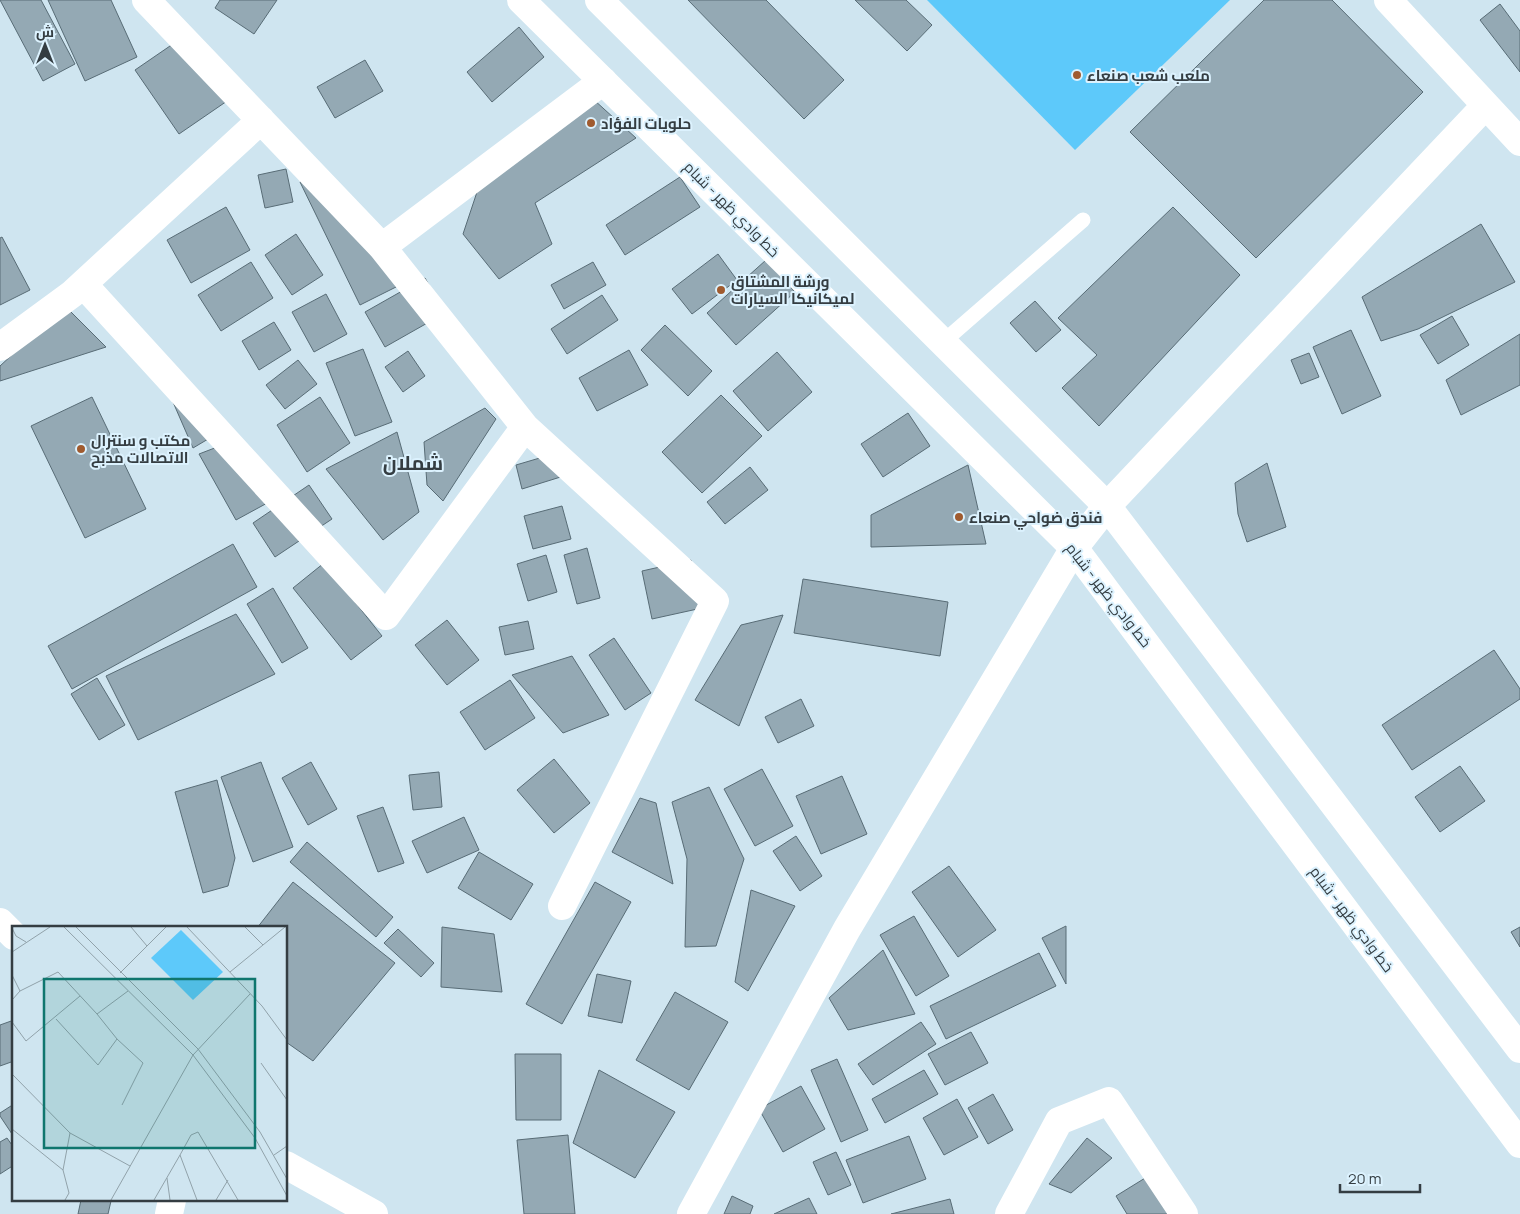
<svg xmlns="http://www.w3.org/2000/svg" width="1520" height="1214" font-family="Manrope,Cairo,sans-serif">
	<rect width="100%" height="100%" fill="#cfe5f0"/>
	<path fill="#5dc9fa" d="M927 0H1230L1075 150Z"/>
	<path fill="#94a9b4" stroke="#586c76" d="M0 0H41L75 64 43 81Z
		M48 0H111L137 57 85 81Z
		M220 0H277L254 34 215 8Z
		M688 0H766L844 80 804 119Z
		M855 0H906L932 25 907 51Z
		M1264 0H1332L1423 92 1256 258 1130 132Z
		M1500 4 1520 31V72L1480 20Z
		M519 27 544 57 492 102 467 72Z
		M186 35 230 99 179 134 135 70Z
		M365 60 383 91 335 118 317 87Z
		M593 99 636 138 535 203 552 244 499 279 463 234 483 174Z
		M286 169 293 202 265 208 258 175Z
		M323 175 418 276 360 305 300 182Z
		M680 177 700 207 625 255 606 225Z
		M226 207 250 250 191 283 167 240Z
		M1173 207 1240 275 1099 426 1062 388 1097 355 1058 318Z
		M1481 224 1515 282 1418 329 1381 341 1362 297Z
		M296 234 323 275 292 295 265 255Z
		M2 237 30 290 0 305V238Z
		M718 254 737 280 692 314 672 289Z
		M766 260 795 292 736 345 707 313Z
		M251 262 273 298 221 331 198 295Z
		M593 262 606 285 564 309 551 285Z
		M425 278 445 313 385 347 365 312Z
		M326 294 347 334 314 352 292 312Z
		M602 295 618 320 567 354 551 329Z
		M1035 301 1061 330 1036 352 1010 323Z
		M65 306 106 347 0 381V366Z
		M1452 316 1469 345 1438 364 1420 335Z
		M274 322 291 350 259 370 242 341Z
		M665 325 712 371 688 396 641 350Z
		M1351 330 1381 396 1342 414 1313 347Z
		M1520 334V385L1461 415 1446 380Z
		M149 347 225 429 193 448Z
		M363 349 392 422 355 436 326 363Z
		M629 350 648 385 597 411 579 378Z
		M408 351 425 376 403 392 385 367Z
		M777 352 812 392 768 431 733 391Z
		M1309 353 1319 377 1301 384 1291 360Z
		M298 360 317 384 285 409 266 385Z
		M721 395 762 436 702 493 662 452Z
		M92 397 146 509 85 538 31 426Z
		M320 397 350 443 307 472 277 425Z
		M485 408 496 419 443 501 427 485 424 442Z
		M908 413 930 446 883 477 861 444Z
		M397 432 419 512 383 540 326 469Z
		M238 439 282 495 236 520 199 454Z
		M560 452 567 475 522 489 516 465Z
		M1267 463 1286 527 1247 542 1238 514 1235 483Z
		M968 465 986 544 871 547V515Z
		M750 467 768 490 725 524 707 502Z
		M309 485 332 519 275 557 253 523Z
		M562 506 571 539 533 549 524 516Z
		M233 544 257 587 72 689 48 646Z
		M587 548 600 598 577 604 564 555Z
		M546 555 557 592 528 601 517 564Z
		M691 560 702 608 652 619 642 571Z
		M324 563 382 636 351 660 293 588Z
		M803 579 948 602 940 656 794 633Z
		M273 588 308 648 282 663 247 604Z
		M236 614 275 674 138 740 106 676Z
		M783 615 739 726 695 700 741 625Z
		M447 620 479 660 447 685 415 645Z
		M528 621 534 649 505 655 499 627Z
		M614 638 651 693 625 710 589 655Z
		M1494 650 1520 689V699L1412 770 1382 725Z
		M572 656 609 715 563 733 512 675Z
		M97 678 125 725 99 740 71 694Z
		M510 680 535 718 485 750 460 712Z
		M801 699 814 726 778 743 765 717Z
		M554 759 590 803 554 833 517 790Z
		M261 762 293 847 253 862 221 777Z
		M311 762 337 809 308 825 282 778Z
		M1460 766 1485 801 1440 832 1415 797Z
		M762 769 793 826 755 846 724 789Z
		M439 772 442 807 413 810 409 775Z
		M842 776 867 834 821 854 796 796Z
		M217 780 235 858 228 886 203 893 175 792Z
		M709 787 744 859 716 946 685 947 687 859 672 802Z
		M640 798 656 803 673 884 612 852Z
		M383 807 404 863 378 872 357 816Z
		M464 817 479 850 427 873 412 841Z
		M796 836 822 876 800 891 773 851Z
		M307 842 393 917 376 937 290 862Z
		M479 852 533 884 511 920 458 888Z
		M949 866 996 930 958 957 912 892Z
		M293 882 395 963 313 1061 286 1042V928H257Z
		M595 882 631 902 562 1024 526 1004Z
		M751 890 795 906 748 991 735 982Z
		M914 916 949 976 916 996 880 935Z
		M1066 926V984L1042 938Z
		M442 927 494 934 502 992 441 987Z
		M1520 927V947L1511 932Z
		M398 929 434 963 421 977 384 943Z
		M883 950 915 1014 848 1030 829 998Z
		M1039 953 1056 986 946 1039 930 1006Z
		M597 974 631 981 622 1023 588 1016Z
		M675 992 728 1022 689 1090 636 1060Z
		M14 1020V1061L0 1066V1025Z
		M921 1022 936 1044 873 1085 858 1064Z
		M971 1032 988 1063 945 1085 928 1054Z
		M515 1054H561V1120H516Z
		M837 1059 868 1130 841 1142 811 1070Z
		M599 1070 675 1112 635 1178 573 1143Z
		M924 1070 938 1094 885 1123 872 1099Z
		M801 1086 825 1129 783 1152 759 1109Z
		M993 1094 1013 1130 988 1144 968 1108Z
		M957 1099 978 1137 944 1155 923 1118Z
		M14 1104V1137L0 1116V1113Z
		M568 1135 575 1214H524L517 1140Z
		M909 1136 926 1179 863 1203 846 1160Z
		M7 1138 14 1148V1165L0 1174V1142Z
		M1087 1138 1112 1158 1071 1193 1049 1184Z
		M836 1152 851 1185 828 1195 813 1162Z
		M1150 1175 1174 1214H1127L1116 1196Z
		M732 1196 753 1206 750 1214H724Z
		M809 1198 817 1214H774Z
		M950 1199 954 1214H891Z
		M81 1200 111 1201 108 1214H78Z"/>
	<g fill="none" stroke-linecap="round" stroke-linejoin="round">
		<path stroke="#fff" stroke-width="15" d="M943 342 1083 220"/>
		<path stroke="#fff" stroke-width="28" d="M146 0 382 247 603 81
			M1388 0 1520 142
			M83 284 386 616 525 427 382 247
			M0 347 72 294 261 120
			M525 427 715 601 562 906
			M0 922 14 936
			M286 1165 374 1214
			M169 1214 172 1200
			M691 1214 847 929 1074 548 1107 506 1485 106
			M1009 1214 1059 1121 1109 1101 1184 1214"/>
		<path stroke="#fff" stroke-width="28" d="M521 0 1074 548 1520 1144
			M599 0 1107 506 1520 1049"/>
	</g>
	<g fill="#a05b2f" stroke="#dcf2fe" stroke-width="2">
		<circle cx="1077" cy="75" r="5"/>
		<circle cx="591" cy="123" r="5"/>
		<circle cx="721" cy="290" r="5"/>
		<circle cx="81" cy="449" r="5"/>
		<circle cx="959" cy="517" r="5"/>
	</g>
	<g text-anchor="middle" dominant-baseline="central" stroke-width="4" stroke-linejoin="round" paint-order="stroke">
		<g font-size="15" font-weight="bold" fill="#343d42" stroke="#dcf2fe" text-anchor="start">
			<text x="1087" y="75">ملعب شعب صنعاء</text>
			<text x="601" y="123">حلويات الفؤاد</text>
			<text x="731" y="281">ورشة المشتاق<tspan x="731" dy="17">لميكانيكا السيارات</tspan></text>
			<text x="91" y="440">مكتب و سنترال<tspan x="91" dy="17">الاتصالات مذبح</tspan></text>
			<text x="969" y="517">فندق ضواحي صنعاء</text>
		</g>
		<g font-size="15" fill="#343d42" stroke="#dcf2fe">
			<text transform="translate(732 209) rotate(45)">خط وادي ظهر - شبام</text>
			<text transform="translate(1109 595) rotate(52)">خط وادي ظهر - شبام</text>
			<text transform="translate(1352 919) rotate(53)">خط وادي ظهر - شبام</text>
		</g>
		<g font-size="20" font-weight="bold" fill="#343d42" stroke="#dcf2fe">
			<text x="413" y="462">شملان</text>
		</g>
	</g>
	<g transform="translate(12 926)">
		<rect width="275" height="275" fill="#cfe5f0"/>
		<path d="M169 4 211 46 181 74 139 32Z" fill="#5dc9fa"/>
		<path fill="none" stroke="#91a2aa" stroke-width="1" d="M52 1 181 129 243 212 275 270M64 1 186 123 248 206 275 253M119 1 135 20M175 1 250 80 275 114M233 1 251 19M0 2 4 10 14 16M0 26 38 1M218 46 273 1M108 47 154 1M0 49 8 65 0 74M8 65 46 46 85 88 116 65M44 93 86 139 105 113 85 88M0 96 14 115 68 70M105 113 131 137 110 179M249 137 275 174M0 148 58 207 118 240M0 203 51 244M262 229 275 220M155 252 158 274M53 274 57 267 51 244 58 207M99 274 181 129 238 68M142 274 168 229M185 274 168 229 179 209 186 206 226 274M204 274 216 254"/>
		<path fill="#0f766e" fill-opacity="0.15" stroke="#0f766e" stroke-width="2.5" d="M32 53H243V222H32Z"/>
		<rect width="275" height="275" fill="none" stroke="#343d42" stroke-width="2.5"/>
	</g>
	<g transform="translate(45 45)" stroke="#dcf2fe" stroke-width="4" paint-order="stroke">
	<path d="M0-4L9 19L0 12L-9 19Z" fill="#343d42"/>
	<text y="-8" font-size="14" font-weight="bold" text-anchor="middle" fill="#343d42">ش</text>
	</g>
	<path d="M1340 1184v8h80v-8" fill="none" stroke="#343d42" stroke-width="2.5"/>
	<text x="1348" y="1184" font-size="15" fill="#343d42" stroke="#dcf2fe" stroke-width="4" paint-order="stroke">20 m</text>
</svg>
